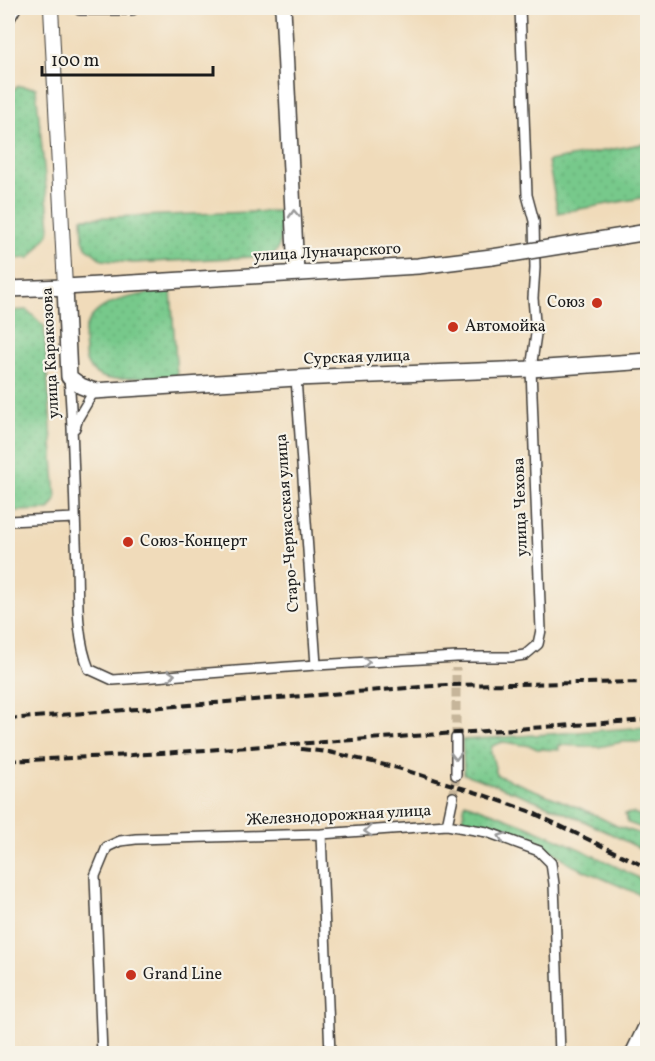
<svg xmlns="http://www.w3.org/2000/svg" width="655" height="1061" font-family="Vollkorn,serif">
	<defs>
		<pattern id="grass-dots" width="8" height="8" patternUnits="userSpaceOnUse" patternTransform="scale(1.5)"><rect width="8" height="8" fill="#77c98b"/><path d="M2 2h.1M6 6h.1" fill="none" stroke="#66ac77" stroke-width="1.8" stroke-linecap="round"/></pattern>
	</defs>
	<rect width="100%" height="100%" fill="#f7f3e8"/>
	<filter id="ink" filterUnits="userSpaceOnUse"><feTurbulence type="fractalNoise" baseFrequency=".0167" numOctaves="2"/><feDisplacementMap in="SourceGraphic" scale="12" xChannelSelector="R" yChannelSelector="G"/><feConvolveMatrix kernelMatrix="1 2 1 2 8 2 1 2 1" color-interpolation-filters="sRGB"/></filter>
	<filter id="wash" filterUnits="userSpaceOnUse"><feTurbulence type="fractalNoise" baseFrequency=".008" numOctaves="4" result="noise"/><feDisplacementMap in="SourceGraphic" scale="24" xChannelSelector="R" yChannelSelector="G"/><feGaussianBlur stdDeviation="1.35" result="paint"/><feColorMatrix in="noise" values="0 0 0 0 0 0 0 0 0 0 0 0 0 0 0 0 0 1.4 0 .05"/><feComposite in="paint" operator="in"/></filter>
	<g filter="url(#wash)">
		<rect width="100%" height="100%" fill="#f0dbba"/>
		<path fill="url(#grass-dots)" stroke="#4a7254" stroke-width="1.5" d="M18 86 36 88 50 227 48 235 30 258 8 259V95Z
			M647 143V197L558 213 548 161Z
			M280 211C280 226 285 246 272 256L133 263 102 260 86 247 83 239 82 218Z
			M171 290 177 376 109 379C96 376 85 368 85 354 85 347 83 337 85 330 94 297 143 295 171 290Z
			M27 310 44 326 56 500 49 510 15 511 8 515V311Z
			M647 727V742H622L599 747 559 745V750L537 749 531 746 503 742 492 746 491 752 497 775 587 811 617 826 647 836V852C586 820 530 796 464 774L462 740Z
			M465 803C531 825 586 851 647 882V895L643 896 569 864C556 845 486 828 462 820Z
			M633 813 647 818V830L628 823 625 814Z"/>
	</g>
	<g filter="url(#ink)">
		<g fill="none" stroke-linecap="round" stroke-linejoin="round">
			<path stroke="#c6b59a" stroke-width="9" stroke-dasharray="9 4.5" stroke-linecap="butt" d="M456 738V668
				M453 797 456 775"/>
			<defs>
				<path id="street" d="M8 22 16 8
					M69 377C74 440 74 502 77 565 78 599 76 637 89 669L113 680 316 665 457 657H511L525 655 538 644 541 630 531 369 536 334 533 298 535 268 534 221 527 195 520 8
					M296 378 316 665
					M75 428 78 418 94 391
					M8 521 75 518
					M456 738V775
					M447 825 453 797
					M321 834 330 1054
					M102 1054 95 876 107 847 120 841 136 839 321 834 447 825 487 832 539 851 551 863 554 884 560 1054"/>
				<path id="secondary" d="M51 8 65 287
					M80 8H132"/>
				<path id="primary" d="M283 8 296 272
					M65 287 69 377 81 386 94 391 296 378 531 369 648 361
					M8 289 65 287 418 266 492 257
					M633 1054 648 1023"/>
			</defs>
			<use href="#street" stroke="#3c3934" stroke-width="12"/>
			<use href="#secondary" stroke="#3c3934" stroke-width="16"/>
			<use href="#primary" stroke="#3c3934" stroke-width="18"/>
			<use href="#street" stroke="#fff" stroke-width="9"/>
			<use href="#secondary" stroke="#fff" stroke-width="14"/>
			<use href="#primary" stroke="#fff" stroke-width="15"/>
			<path stroke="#1c1c1c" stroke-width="4" stroke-dasharray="9 4.5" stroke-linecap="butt" d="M8 719 446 685 648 682
				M301 749 329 752 398 768 478 793 529 811 648 868
				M8 761 132 755 648 720"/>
			<defs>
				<path id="primary-bridge" d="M492 257 648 232"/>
			</defs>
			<use href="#primary-bridge" stroke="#3c3934" stroke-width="18" stroke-linecap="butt"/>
			<use href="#primary-bridge" stroke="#fff" stroke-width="15"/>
		</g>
		<defs><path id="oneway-chevron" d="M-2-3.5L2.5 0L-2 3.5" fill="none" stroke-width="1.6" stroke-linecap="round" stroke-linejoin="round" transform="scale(1.5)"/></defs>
		<g stroke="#999">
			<use href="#oneway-chevron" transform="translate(294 214) rotate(-93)"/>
			<use href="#oneway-chevron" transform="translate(366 662) rotate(-3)"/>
			<use href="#oneway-chevron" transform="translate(171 675) rotate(-4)"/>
			<use href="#oneway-chevron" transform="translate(456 756) rotate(89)"/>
			<use href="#oneway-chevron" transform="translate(368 831) rotate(176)"/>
			<use href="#oneway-chevron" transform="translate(502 837) rotate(-159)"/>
		</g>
	</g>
	<g fill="#c8321e" stroke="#f7f3e8" stroke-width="2">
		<circle cx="597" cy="303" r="6"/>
		<circle cx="453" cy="327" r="6"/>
		<circle cx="128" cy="542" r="6"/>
		<circle cx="131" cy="975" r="6"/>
	</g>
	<g text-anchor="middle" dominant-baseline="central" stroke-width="4.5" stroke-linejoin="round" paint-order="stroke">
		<g font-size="16" fill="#1c1c1c" stroke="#f7f3e8">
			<text transform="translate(327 253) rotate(-3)">улица Луначарского</text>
			<text transform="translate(51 353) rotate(-93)">улица Каракозова</text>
			<text transform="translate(357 358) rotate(-2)">Сурская улица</text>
			<text transform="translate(521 507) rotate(-92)">улица Чехова</text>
			<text transform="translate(288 523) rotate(-94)">Старо-Черкасская улица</text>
			<text transform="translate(339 816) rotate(-3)">Железнодорожная улица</text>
		</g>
		<g font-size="16" fill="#1c1c1c" stroke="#f7f3e8" text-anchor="start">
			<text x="585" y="303" text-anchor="end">Союз</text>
			<text x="465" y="327">Автомойка</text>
			<text x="140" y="542">Союз-Концерт</text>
			<text x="143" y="975">Grand Line</text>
		</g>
	</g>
	<rect width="655" height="1061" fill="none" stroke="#f7f3e8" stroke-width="30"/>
	<path d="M42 66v9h171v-9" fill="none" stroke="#1c1c1c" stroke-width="3"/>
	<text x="51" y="66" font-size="18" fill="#1c1c1c" stroke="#f7f3e8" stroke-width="4.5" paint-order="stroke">100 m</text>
</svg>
